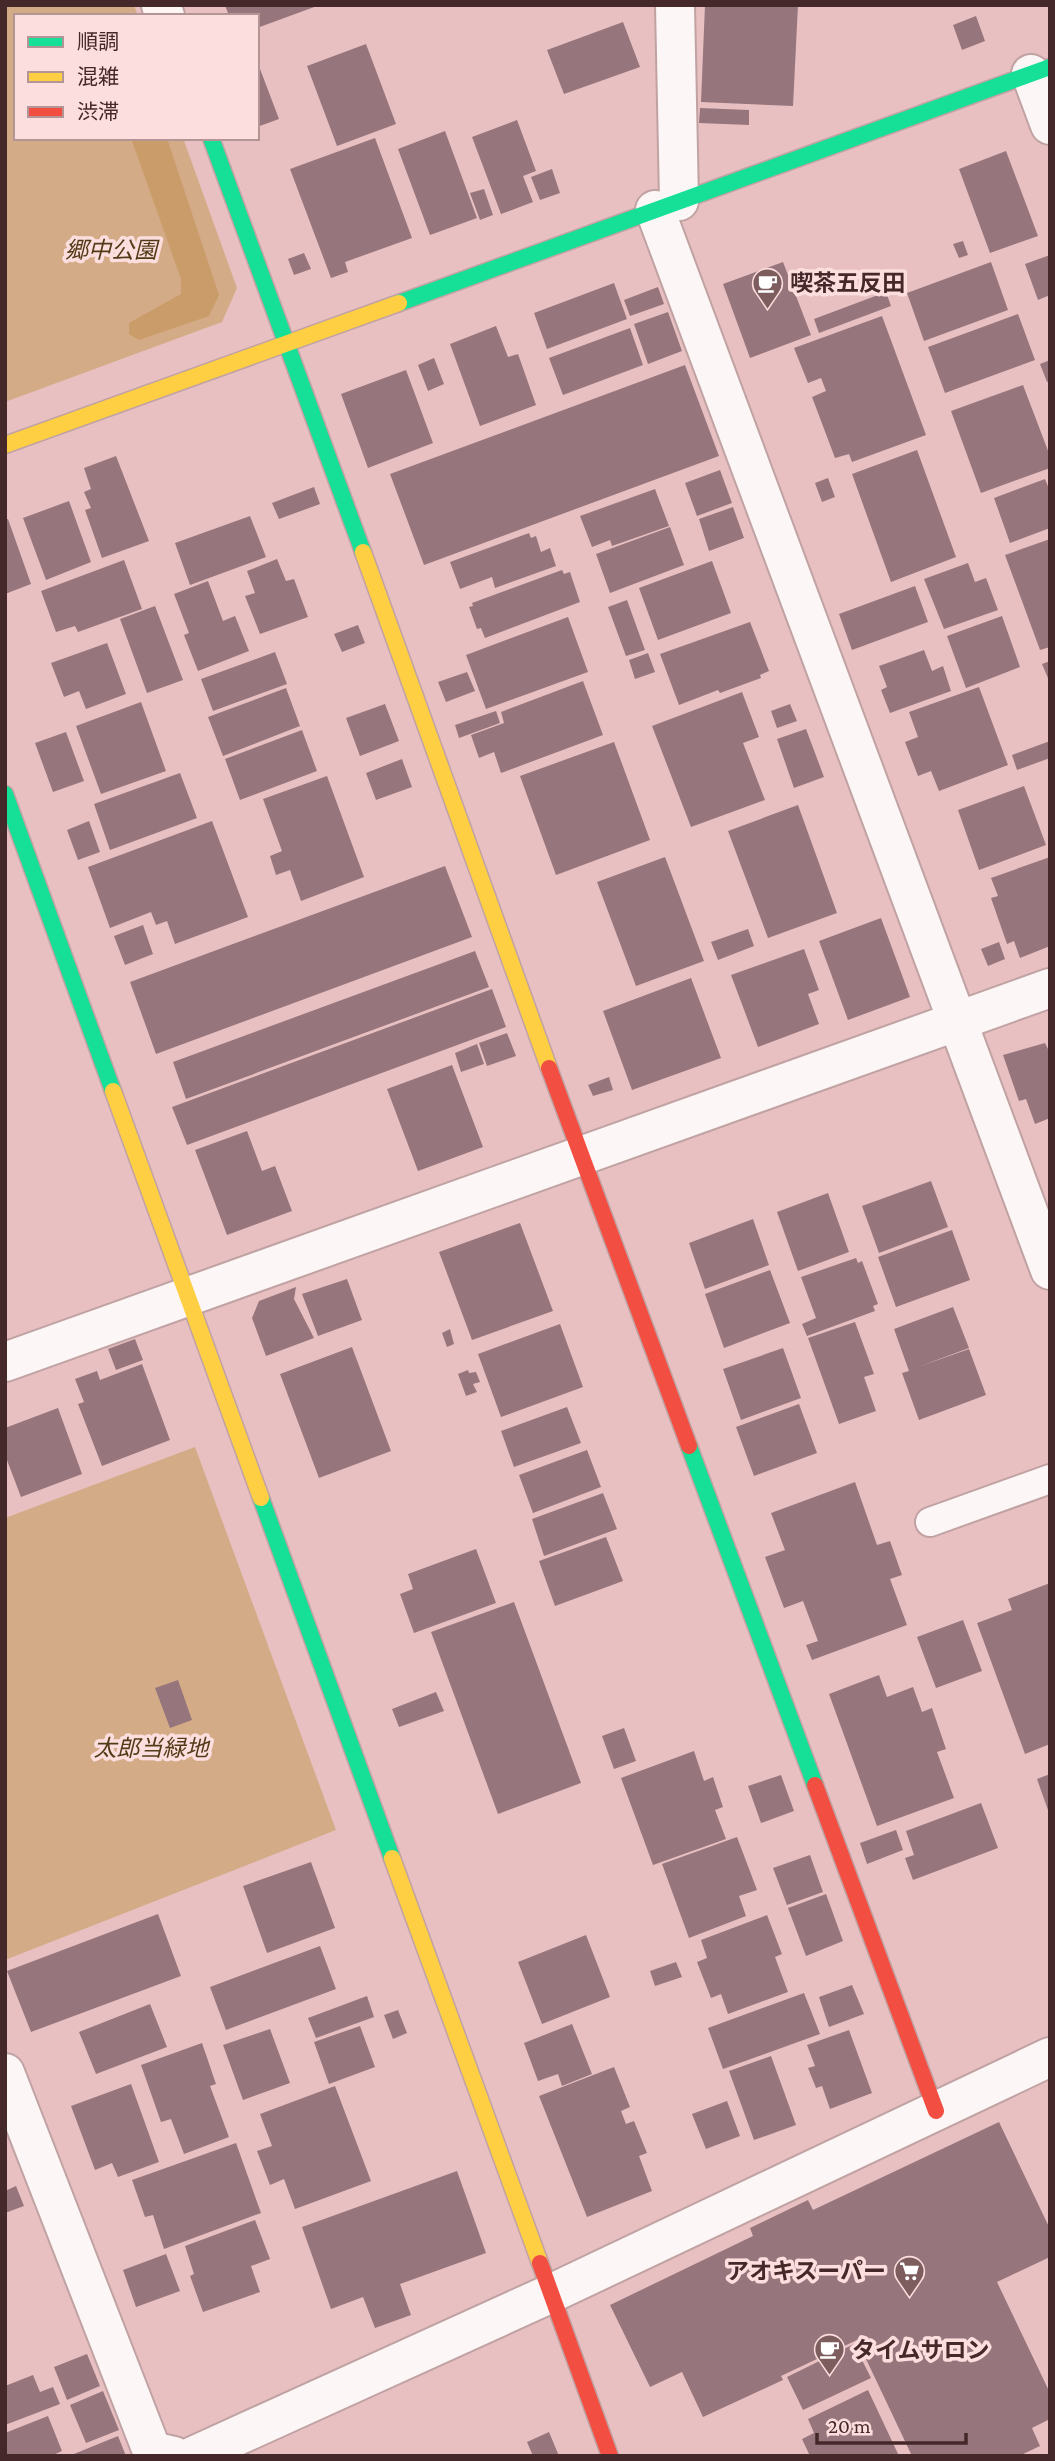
<svg xmlns="http://www.w3.org/2000/svg" width="1055" height="2461" font-family="'Crimson Pro','Noto Sans JP',serif">
	<rect width="100%" height="100%" fill="#e8c0c1"/>
	<path fill="#d4ab87" d="M5 5H134L138 16H16V138H183L237 288 222 322 5 402Z
		M195 1447 336 1830 5 1960V1518Z"/>
	<path fill="#ca9c69" d="M131 138H167L219 295 209 316 139 340 129 334V323L181 294V279Z"/>
	<path fill="#97757c" d="M225 5H317V6L257 28V16H229Z
		M705 5H798L793 106 701 102Z
		M976 16 985 41 962 50 953 25Z
		M623 22 640 67 564 94 547 50Z
		M366 44 396 124 337 146 307 66Z
		M257 61 279 119 257 127Z
		M700 108 749 110V125L699 123Z
		M517 120 536 171 523 176 533 202 501 214 472 137Z
		M445 131 477 218 430 235 398 149Z
		M375 138 412 238 345 262 348 272 331 278 290 169Z
		M1006 151 1038 236 990 253 959 169Z
		M552 169 560 193 540 200 531 177Z
		M484 189 493 215 480 220 470 193Z
		M963 241 968 255 959 258 953 244Z
		M304 253 311 269 294 275 288 259Z
		M1050 255V295L1038 300 1025 264Z
		M783 262 811 335 750 358 723 284Z
		M991 262 1008 310 924 341 907 293Z
		M614 283 627 319 547 349 534 313Z
		M658 287 664 304 630 316 624 300Z
		M886 292 891 306 819 333 814 319Z
		M668 312 682 351 648 364 634 324Z
		M1018 314 1035 360 945 393 928 347Z
		M882 316 926 435 852 462 849 454 835 458 812 397 826 391 821 378 808 383 794 348Z
		M496 326 508 357 518 354 536 405 480 426 450 344Z
		M630 328 643 365 563 395 549 358Z
		M434 358 444 384 428 391 418 365Z
		M1050 360V381L1047 382 1040 364Z
		M685 365 719 456 424 565 390 474Z
		M406 370 433 443 368 468 341 394Z
		M1023 385 1050 456V468L981 493 951 411Z
		M917 450 956 557 891 582 852 474Z
		M116 456 149 541 102 558 85 510 91 508 84 492 91 489 84 468Z
		M720 470 732 503 697 516 685 483Z
		M828 478 835 497 822 502 815 483Z
		M1045 479 1050 491V528L1010 543 994 498Z
		M314 487 320 504 279 519 272 503Z
		M655 489 669 526 612 546 610 540 592 547 580 516Z
		M69 501 91 562 46 580 23 518Z
		M733 507 744 538 709 551 699 519Z
		M250 516 266 557 190 585 175 543Z
		M8 519 31 584 5 594V520Z
		M670 527 684 565 610 593 596 554Z
		M529 533 531 538 536 536 541 552 550 548 556 566 495 588 492 577 460 589 450 562Z
		M1050 539V647L1040 650 1005 555Z
		M277 559 286 581 294 579 308 617 260 634 245 596 255 593 247 571Z
		M124 560 142 609 78 632 75 626 56 632 41 591Z
		M712 561 731 613 658 640 639 588Z
		M968 563 975 582 986 578 998 610 944 629 924 579Z
		M562 570 564 574 570 572 580 602 485 638 481 628 477 629 469 607 473 606 472 603Z
		M208 581 223 621 235 616 249 651 198 671 184 635 189 633 174 594Z
		M915 586 928 622 852 650 839 614Z
		M627 600 645 650 626 656 608 607Z
		M155 606 183 680 147 693 120 619Z
		M1002 616 1020 667 966 688 947 636Z
		M568 617 588 672 486 709 466 655Z
		M750 622 769 671 760 675 761 678 720 693 718 690 679 705 660 654Z
		M358 625 365 643 342 652 334 634Z
		M107 643 126 694 86 709 79 691 64 697 51 663Z
		M924 650 932 671 943 666 951 691 890 713 881 690 887 687 879 666Z
		M275 652 287 684 213 711 201 679Z
		M648 653 655 672 635 679 629 660Z
		M1050 661V683L1042 664Z
		M467 672 475 691 446 702 438 682Z
		M583 681 603 735 501 773 494 752 479 758 471 735 504 723 501 712Z
		M979 687 1008 765 939 791 931 771 918 776 905 742 918 737 909 712Z
		M286 688 300 726 223 756 208 717Z
		M742 692 759 737 743 743 765 800 691 827 652 726Z
		M141 702 166 771 101 794 76 726Z
		M385 704 399 741 360 756 346 718Z
		M790 704 797 721 777 728 771 711Z
		M496 711 500 723 459 738 455 725Z
		M806 729 824 777 794 788 777 739Z
		M302 730 317 771 240 800 225 759Z
		M66 732 84 781 53 792 35 743Z
		M1050 741V758L1017 770 1012 755Z
		M614 742 650 840 556 875 520 776Z
		M402 759 412 787 376 800 366 773Z
		M180 773 197 818 110 850 94 804Z
		M327 776 364 877 301 901 290 870 276 875 270 856 282 851 263 799Z
		M1024 786 1046 845 979 870 958 810Z
		M798 805 837 913 768 938 728 831Z
		M89 821 100 852 78 860 67 830Z
		M212 821 248 917 175 944 167 921 156 925 151 912 110 928 88 867Z
		M665 857 704 961 636 986 597 882Z
		M1050 857V946L1020 958 1014 941 1007 944 991 898 998 896 991 878Z
		M445 866 472 937 156 1054 130 982Z
		M881 918 910 997 848 1020 819 941Z
		M143 925 153 954 125 965 114 936Z
		M748 929 754 946 718 960 711 942Z
		M999 942 1005 959 988 966 981 949Z
		M804 949 819 990 808 994 819 1024 758 1047 731 975Z
		M475 951 489 987 186 1099 173 1062Z
		M691 978 721 1058 632 1090 603 1011Z
		M492 989 506 1027 187 1145 172 1107Z
		M507 1033 516 1056 487 1066 479 1043Z
		M1045 1043 1050 1053V1118L1035 1124 1026 1099 1019 1101 1003 1055Z
		M477 1044 484 1064 461 1072 455 1053Z
		M452 1065 483 1147 418 1171 387 1089Z
		M609 1077 613 1090 593 1096 588 1085Z
		M247 1131 262 1171 275 1166 292 1211 227 1235 195 1150Z
		M931 1181 948 1227 879 1253 862 1206Z
		M828 1193 849 1252 798 1271 777 1212Z
		M753 1219 769 1265 705 1289 689 1243Z
		M520 1223 553 1311 472 1340 439 1252Z
		M952 1230 970 1280 896 1307 878 1257Z
		M856 1258 858 1263 862 1261 878 1304 873 1306 875 1311 807 1336 802 1324 816 1318 801 1277Z
		M770 1270 790 1323 724 1348 705 1294Z
		M347 1279 362 1320 318 1336 302 1294Z
		M296 1287 294 1299 314 1338 266 1356 252 1318 259 1301Z
		M953 1307 969 1348 918 1367 969 1349 986 1395 919 1420 902 1373 909 1371 894 1329Z
		M855 1322 874 1374 864 1377 876 1411 839 1424 808 1338Z
		M560 1324 583 1387 501 1417 478 1354Z
		M450 1329 454 1344 447 1347 442 1333Z
		M135 1339 143 1360 116 1370 108 1349Z
		M352 1347 391 1451 319 1478 280 1374Z
		M783 1348 801 1398 741 1420 723 1369Z
		M142 1364 170 1440 102 1466 78 1404 84 1402 75 1379 97 1371 100 1380Z
		M468 1370 469 1373 476 1372 480 1382 473 1384 477 1392 466 1396 458 1374Z
		M799 1404 817 1453 754 1476 736 1427Z
		M567 1407 581 1443 514 1467 501 1431Z
		M58 1408 82 1474 21 1497 5 1455V1428Z
		M587 1450 601 1487 533 1513 519 1475Z
		M855 1482 877 1545 890 1541 902 1575 890 1579 907 1625 812 1660 806 1645 818 1641 803 1601 784 1608 765 1557 785 1550 771 1513Z
		M603 1493 617 1529 544 1556 532 1519Z
		M606 1537 623 1581 555 1606 539 1561Z
		M476 1549 496 1603 414 1633 400 1594 413 1589 408 1574Z
		M1050 1583V1744L1025 1754 977 1623 1012 1610 1008 1599Z
		M514 1602 581 1783 498 1814 431 1632Z
		M963 1620 982 1671 936 1688 917 1637Z
		M879 1675 887 1697 913 1687 922 1712 932 1708 946 1749 937 1752 954 1798 877 1826 829 1694Z
		M178 1680 192 1720 170 1728 155 1688Z
		M436 1692 444 1711 399 1727 392 1709Z
		M624 1728 636 1761 614 1769 602 1736Z
		M694 1751 704 1781 713 1777 723 1807 715 1810 726 1839 653 1865 621 1778Z
		M1050 1774V1813H1049L1037 1779Z
		M781 1775 794 1811 761 1823 748 1786Z
		M981 1803 998 1848 913 1880 905 1858 914 1855 906 1831Z
		M896 1830 903 1850 867 1864 860 1843Z
		M737 1837 757 1890 739 1896 746 1916 689 1938 662 1864Z
		M810 1855 823 1892 787 1905 773 1868Z
		M311 1862 335 1928 267 1953 243 1886Z
		M826 1894 843 1941 806 1956 788 1908Z
		M158 1914 181 1976 31 2032 7 1971Z
		M767 1915 782 1954 775 1957 788 1992 728 2014 721 1994 711 1998 697 1962 707 1958 701 1940Z
		M586 1935 610 1997 542 2024 518 1962Z
		M320 1946 336 1989 226 2030 210 1987Z
		M676 1962 682 1977 655 1986 650 1971Z
		M852 1985 864 2014 829 2027 819 1997Z
		M804 1993 820 2034 723 2069 708 2028Z
		M367 1996 374 2017 316 2038 308 2018Z
		M150 2004 167 2047 96 2074 79 2032Z
		M398 2010 407 2033 393 2039 384 2015Z
		M572 2024 592 2074 562 2086 558 2074 538 2081 524 2043Z
		M360 2026 375 2067 329 2084 314 2042Z
		M270 2029 290 2083 243 2100 223 2045Z
		M849 2030 872 2093 830 2109 822 2086 816 2088 808 2068 815 2066 807 2045Z
		M202 2043 216 2084 210 2086 229 2137 184 2154 171 2119 161 2122 141 2065Z
		M771 2056 796 2125 754 2140 729 2071Z
		M614 2067 630 2107 621 2111 626 2124 634 2121 647 2153 639 2156 652 2191 587 2217 539 2096Z
		M131 2084 159 2162 118 2177 112 2163 95 2170 71 2106Z
		M335 2086 371 2181 295 2209 284 2179 270 2185 257 2151 272 2146 260 2114Z
		M727 2101 740 2136 706 2149 692 2114Z
		M999 2122 1050 2229V2257L997 2282 1050 2393V2419L1032 2428 1040 2446 1019 2456H912L857 2340 781 2376 783 2380 703 2417 682 2372 650 2387 610 2305 753 2236 750 2228 808 2200 813 2210Z
		M236 2143 261 2213 164 2249 153 2215 145 2217 132 2180Z
		M457 2171 486 2253 400 2284 411 2315 375 2328 363 2297 331 2309 302 2227Z
		M16 2186 24 2206 5 2213V2191Z
		M255 2220 270 2259 251 2266 260 2292 203 2312 190 2276 194 2274 185 2246Z
		M166 2254 180 2291 136 2307 123 2270Z
		M854 2344 871 2378 803 2410 787 2377Z
		M87 2354 100 2386 67 2400 54 2367Z
		M33 2375 40 2392 53 2387 60 2404 5 2425V2386Z
		M868 2390 899 2456H810L802 2439 814 2433 808 2419Z
		M103 2391 119 2430 86 2443 70 2405Z
		M48 2416 62 2451 51 2456H5V2433Z
		M549 2432 559 2456H533L527 2442Z
		M118 2436 126 2456H69Z"/>
	<g fill="none" stroke-linecap="round" stroke-linejoin="round">
		<defs>
			<path id="lane" d="M930 1522 1050 1479"/>
			<path id="street" d="M161 5 165 16
				M675 5 679 201
				M1031 74 1050 125
				M655 210 1050 1270
				M5 1362 1050 988
				M5 2073 152 2451 174 2456
				M193 2456 552 2293 1050 2057"/>
			<path id="fast" d="M211 138 363 552
				M399 303 1050 67
				M5 794 113 1091
				M689 1446 815 1785
				M261 1498 392 1858"/>
			<path id="slow" d="M5 445 399 303
				M363 552 549 1068
				M113 1091 261 1498
				M392 1858 540 2263"/>
			<path id="jam" d="M549 1068 689 1446
				M815 1785 936 2111
				M540 2263 610 2456"/>
		</defs>
		<use href="#lane" stroke="#c1a2a3" stroke-width="32"/>
		<use href="#street" stroke="#c1a2a3" stroke-width="42"/>
		<use href="#fast" stroke="#c1a2a3" stroke-width="19"/>
		<use href="#slow" stroke="#c1a2a3" stroke-width="19"/>
		<use href="#jam" stroke="#c1a2a3" stroke-width="19"/>
		<use href="#lane" stroke="#fcf6f6" stroke-width="28"/>
		<use href="#street" stroke="#fcf6f6" stroke-width="38"/>
		<use href="#fast" stroke="#16e098" stroke-width="16"/>
		<use href="#slow" stroke="#ffcf43" stroke-width="16"/>
		<use href="#jam" stroke="#f24e42" stroke-width="16"/>
	</g>
	<defs>
		<symbol id="cafe-pin" viewBox="-11 -11 22 30"><path d="M0 17L-7.5 6A9.5 9.5 0 1 1 7.5 6Z" fill="#7e5d5e" stroke="#fddede"/><path d="M-5.5-4.5H6V0H3Q3 3.5 0 3.5H-2.5Q-5.5 3.5-5.5 0ZM3-3.2v2h1.7v-2ZM-6 4.5H4V6H-6Z" fill="#fff"/></symbol>
		<symbol id="supermarket-pin" viewBox="-11 -11 22 30"><path d="M0 17L-7.5 6A9.5 9.5 0 1 1 7.5 6Z" fill="#7e5d5e" stroke="#fddede"/><path d="M-6-5.5h2.5l.6 2H6L4.5 2H-2.5L-4.4-4H-6ZM-1.5 3.2a1.3 1.3 0 1 0 .1 0ZM3 3.2a1.3 1.3 0 1 0 .1 0Z" fill="#fff"/></symbol>
	</defs>
	<g fill-rule="evenodd">
		<use href="#cafe-pin" x="750" y="266" width="35" height="47"/>
		<use href="#supermarket-pin" x="892" y="2254" width="35" height="47"/>
		<use href="#cafe-pin" x="812" y="2332" width="35" height="47"/>
	</g>
	<g text-anchor="middle" dominant-baseline="central" stroke-width="7" stroke-linejoin="round" paint-order="stroke">
		<g font-size="23" font-style="italic" fill="#523c18" stroke="#fddede">
			<text x="111" y="250">郷中公園</text>
			<text x="151" y="1748">太郎当緑地</text>
		</g>
		<g font-size="23" font-weight="bold" fill="#452829" stroke="#fddede" text-anchor="start">
			<text x="790" y="283">喫茶五反田</text>
			<text x="886" y="2271" text-anchor="end">アオキスーパー</text>
			<text x="852" y="2350">タイムサロン</text>
		</g>
	</g>
	<rect width="1055" height="2461" fill="none" stroke="#452829" stroke-width="14"/>
	<rect x="14" y="14" width="245" height="126" fill="#fddede" stroke="#b39596" stroke-width="2"/>
	<rect x="28" y="37" width="35" height="10" fill="#16e098" stroke="#b39596" stroke-width="2"/>
	<text x="77" y="49" font-size="21" fill="#452829">順調</text>
	<rect x="28" y="72" width="35" height="10" fill="#ffcf43" stroke="#b39596" stroke-width="2"/>
	<text x="77" y="84" font-size="21" fill="#452829">混雑</text>
	<rect x="28" y="107" width="35" height="10" fill="#f24e42" stroke="#b39596" stroke-width="2"/>
	<text x="77" y="119" font-size="21" fill="#452829">渋滞</text>
	<path d="M817 2433v10h149v-10" fill="none" stroke="#452829" stroke-width="3.5"/>
	<text x="828" y="2433" font-size="21" fill="#452829" stroke="#fddede" stroke-width="5" paint-order="stroke">20 m</text>
</svg>
